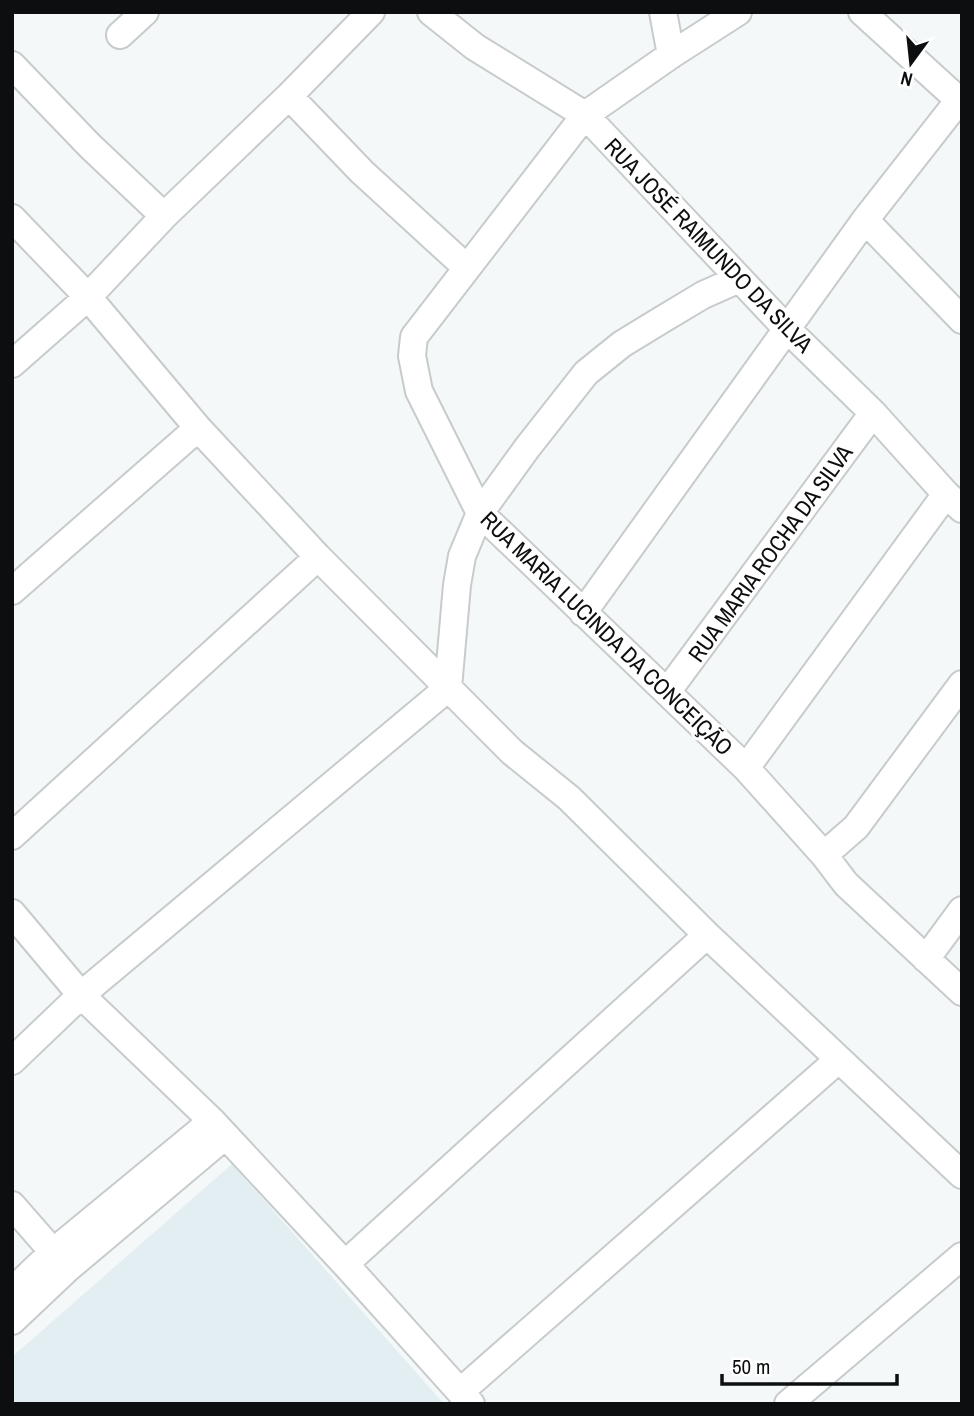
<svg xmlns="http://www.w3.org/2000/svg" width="974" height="1416" font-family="'Archivo Narrow',sans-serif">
	<rect width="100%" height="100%" fill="#f4f8f9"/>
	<path fill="#e2eef2" d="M232 1164 444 1404H12V1357Z"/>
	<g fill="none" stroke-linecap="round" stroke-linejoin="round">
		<defs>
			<path id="minor" d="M431 12 475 47 585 115 787 329 873 413 946 494 962 509
				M663 12 671 55
				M738 12 671 55 585 115 414 337 412 356 419 391 480 513 746 768 824 855 856 827 962 684
				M862 12 962 103
				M120 35 145 12
				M12 65 90 146 164 216
				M289 96 362 172 467 268
				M12 218 88 297 198 428 318 557 512 752 569 798 707 935 962 1175
				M865 220 962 320
				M12 364 88 297 164 216 289 96 371 12
				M12 591 198 428
				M583 613 865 220 959 100
				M667 692 873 413
				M746 768 946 494
				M12 836 318 557
				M824 855 846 884 962 992
				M12 913 81 995 212 1121 345 1264 471 1404
				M926 959 962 910
				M12 1061 81 995 448 688 457 585 462 556 480 513 527 448 586 373 622 344 663 319 703 295 739 279
				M12 1205 53 1252
				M345 1264 707 935
				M12 1291 53 1252 212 1121
				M12 1321 67 1269 225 1136
				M460 1392 838 1060
				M788 1404 962 1256"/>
		</defs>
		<use href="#minor" stroke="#c7cbcc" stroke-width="30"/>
		<use href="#minor" stroke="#fff" stroke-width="26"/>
	</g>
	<g text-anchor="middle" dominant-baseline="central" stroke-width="6" stroke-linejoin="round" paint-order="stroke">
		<g font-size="23" fill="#0d0e0f" stroke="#fff">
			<text transform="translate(709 245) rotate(46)">RUA JOSÉ RAIMUNDO DA SILVA</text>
			<text transform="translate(770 553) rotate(-54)">RUA MARIA ROCHA DA SILVA</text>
			<text transform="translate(607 633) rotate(44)">RUA MARIA LUCINDA DA CONCEIÇÃO</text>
		</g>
	</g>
	<rect width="974" height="1416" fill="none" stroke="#0d0e0f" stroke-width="28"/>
	<g transform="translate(911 63) rotate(195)" stroke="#ffffff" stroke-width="5" paint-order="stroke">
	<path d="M0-5L12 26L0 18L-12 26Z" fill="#0d0e0f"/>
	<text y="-10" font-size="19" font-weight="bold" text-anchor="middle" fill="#0d0e0f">N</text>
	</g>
	<path d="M722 1374v10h175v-10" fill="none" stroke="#0d0e0f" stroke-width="3.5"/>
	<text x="732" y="1374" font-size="21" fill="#0d0e0f" stroke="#ffffff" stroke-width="5" paint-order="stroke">50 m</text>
</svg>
